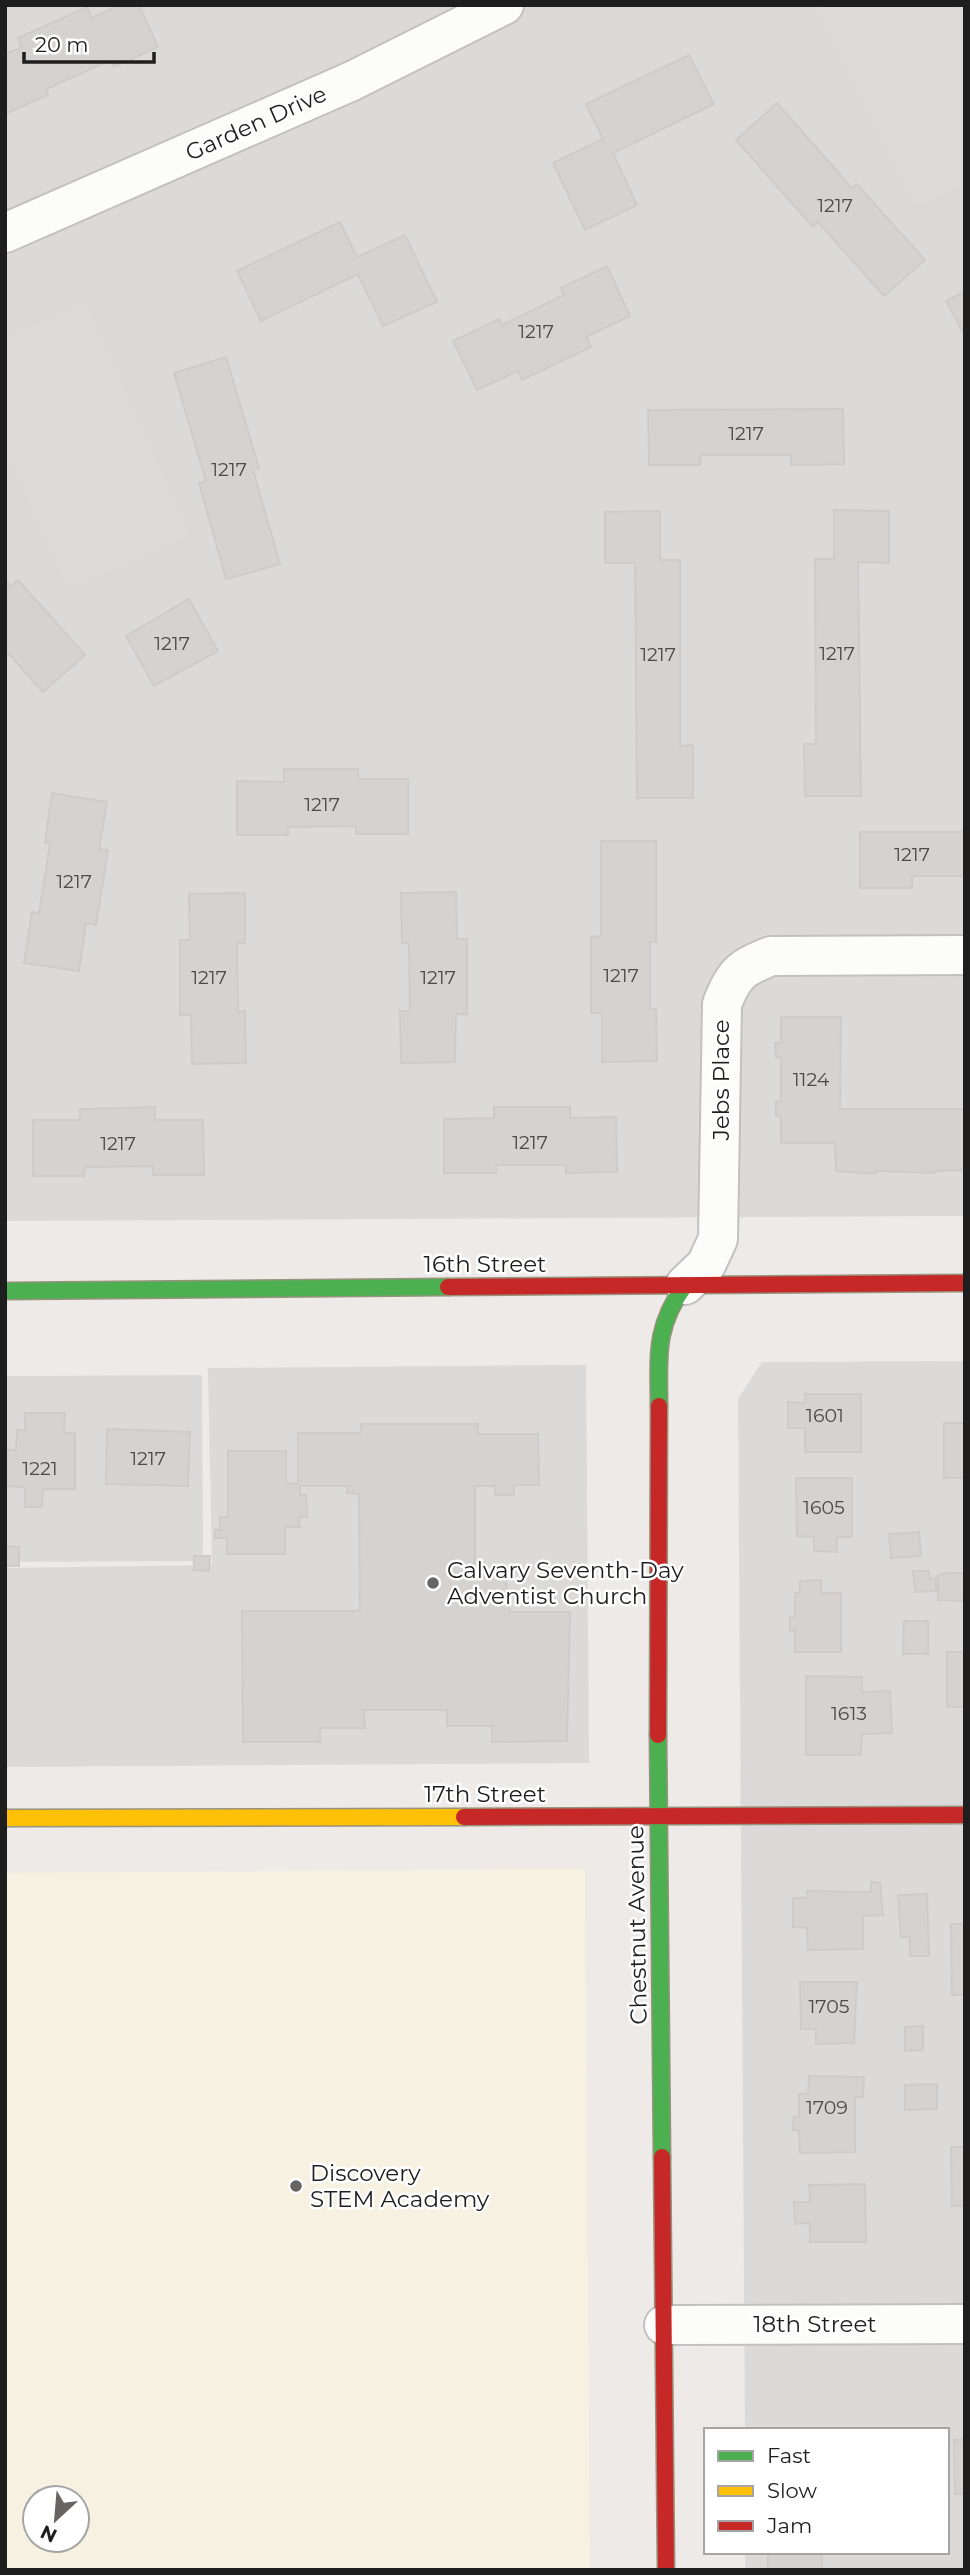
<svg xmlns="http://www.w3.org/2000/svg" width="970" height="2575" font-family="Montserrat,sans-serif">
	<rect width="100%" height="100%" fill="#edeae7"/>
	<path fill="#dcdad9" d="M5 5H965V1216L5 1221Z
		M965 1361V2570H745V2552H947V2430H745L738 1399 762 1362Z
		M202 1375 203 1561 5 1562V1376Z"/>
	<path fill="#f7f1e2" fill-rule="evenodd" d="M585 1869 590 2570H5V1873ZM35 2498H77V2540H35Z"/>
	<path fill="#dbdad8" d="M586 1365 589 1763 5 1767V1568L212 1565 208 1368Z"/>
	<path fill="#dddbda" d="M816 5H956L965 22V182L917 205Z
		M84 304 188 534 69 587 5 444V340Z"/>
	<path fill="#d5d2d0" stroke="#d0cbc8" stroke-width="2" d="M119 5H139L158 47 114 67 111 60 46 89 48 95 5 114V54L22 47 18 38 87 7 92 18Z
		M689 55 714 104 613 153 637 205 585 230 553 163 603 139 586 104Z
		M777 103 852 188 857 184 925 260 884 296 818 222 813 227 736 140Z
		M340 222 357 257 405 235 437 302 383 326 358 274 261 321 237 271Z
		M607 266 630 316 586 337 591 347 522 380 518 371 477 390 453 341 499 319 502 325 564 295 561 288Z
		M965 291V336L946 301Z
		M226 357 259 468 253 470 280 564 226 579 199 483 206 481 174 373Z
		M843 409 844 464 791 465V455H701L700 465H649L648 410Z
		M834 510 889 511V563L858 562 861 796H805L804 744H816L815 559H834Z
		M660 511V560H680V746L693 745V798H637L635 563H605V512Z
		M5 580 11 587 18 580 85 655 43 692 5 650Z
		M189 599 218 651 154 686 126 636Z
		M284 769H358V779H408V834H356V826L288 827V835H237V781L284 782Z
		M52 793 107 802 99 849 108 850 96 925 86 923 79 971 24 963 32 912 39 913 50 844 45 843Z
		M860 832H965V876H912V888H860Z
		M601 841H656V942H650V1009H656L657 1061 602 1062V1013H591V937L601 936Z
		M456 892 457 939H467V1014H456L455 1062 401 1063 400 1011H410L409 943H402L401 893Z
		M245 893V943H237L238 1012 245 1011 246 1063 192 1064 191 1015H180V940H190L189 894Z
		M781 1017H841L840 1109H965V1170L935 1171V1173L875 1171V1174L836 1171 835 1143H781V1117L776 1116V1101L781 1102V1057H776L775 1043H781Z
		M155 1107V1120H203L204 1175H153V1166L85 1167 84 1176H33V1120H80V1109Z
		M494 1107H570V1118L616 1117 617 1172 566 1173V1165H496V1173H444V1119L494 1118Z
		M805 1394H861V1452H805V1428H788V1402L805 1403Z
		M25 1413H65L64 1433H75V1489H43L42 1507H25V1487L5 1486V1450H16L17 1430H25Z
		M944 1423H965V1478H944Z
		M361 1424H478V1434H538L539 1485H514V1495H495L496 1486H475V1574H505L510 1612H570L567 1741 492 1742V1726H447V1710H364L365 1728H320V1742H243L242 1611H360L359 1494 347 1493 348 1486H300V1495H306L307 1517H299L300 1527H285V1554H227V1538H215V1530H220V1517H228V1451H286V1483L298 1484V1433H361Z
		M107 1429 190 1432 188 1486 106 1484Z
		M796 1478H852V1537H837V1552L814 1551V1537L797 1536Z
		M919 1532 921 1556 891 1558 889 1534Z
		M5 1546 19 1547V1566H5Z
		M194 1556H210L209 1571 194 1570Z
		M913 1571H929L930 1579 936 1578V1591L915 1592Z
		M947 1573H965V1601L938 1600V1575Z
		M821 1580V1593H841V1652H795V1630L790 1631V1618L795 1617V1593H800V1581Z
		M904 1621H928V1654H903Z
		M947 1652H965V1707H947Z
		M806 1676 862 1677V1692L890 1691 892 1733 862 1734 861 1755H806Z
		M871 1882 880 1883 883 1915 863 1916V1949L808 1950 807 1928 793 1927V1898H808L807 1891 871 1892Z
		M927 1894 929 1956H910V1937H901L898 1895Z
		M951 1924H965V1995H952Z
		M800 1982H857L854 2043 816 2044V2029H801Z
		M923 2026V2050L905 2051V2027Z
		M809 2076 864 2077 863 2097H855V2152L800 2153 799 2130H793L794 2117H799V2094H808Z
		M937 2084V2109L905 2110V2085Z
		M951 2147H965V2206H952Z
		M865 2184 866 2242H810V2223L795 2224 794 2202H810L809 2185Z
		M954 2440H965V2494H955Z
		M768 2552H822V2570H768Z"/>
	<g fill="none" stroke-linecap="round" stroke-linejoin="round">
		<defs>
			<path id="street" d="M5 233 352 81 504 5
				M685 1285 706 1265 718 1239 722 1004C734 973 741 968 771 956L965 955
				M664 2325 965 2324"/>
			<path id="fast" d="M5 1291 448 1287
				M659 1406C659 1356 654 1328 685 1285
				M658 1735 662 2157"/>
			<path id="slow" d="M5 1818 464 1817"/>
			<path id="jam" d="M448 1287 965 1283
				M658 1735 659 1406
				M464 1817 965 1815
				M662 2157 666 2570"/>
		</defs>
		<use href="#street" stroke="#c2c1bf" stroke-width="42"/>
		<use href="#fast" stroke="#98937e" stroke-width="19"/>
		<use href="#slow" stroke="#98937e" stroke-width="19"/>
		<use href="#jam" stroke="#98937e" stroke-width="19"/>
		<use href="#street" stroke="#fcfcfb" stroke-width="38"/>
		<use href="#fast" stroke="#4caf50" stroke-width="16"/>
		<use href="#slow" stroke="#ffc107" stroke-width="16"/>
		<use href="#jam" stroke="#c62828" stroke-width="16"/>
	</g>
	<g fill="#666564" stroke="#fff" stroke-width="2.5">
		<circle cx="433" cy="1583" r="7"/>
		<circle cx="296" cy="2186" r="7"/>
	</g>
	<g text-anchor="middle" dominant-baseline="central" stroke-width="5" stroke-linejoin="round" paint-order="stroke">
		<g font-size="19" fill="#4c4b4a">
			<text x="835" y="205">1217</text>
			<text x="536" y="331">1217</text>
			<text x="746" y="433">1217</text>
			<text x="229" y="469">1217</text>
			<text x="172" y="643">1217</text>
			<text x="837" y="653">1217</text>
			<text x="658" y="654">1217</text>
			<text x="322" y="804">1217</text>
			<text x="912" y="854">1217</text>
			<text x="74" y="881">1217</text>
			<text x="621" y="975">1217</text>
			<text x="209" y="977">1217</text>
			<text x="438" y="977">1217</text>
			<text x="811" y="1079">1124</text>
			<text x="530" y="1142">1217</text>
			<text x="118" y="1143">1217</text>
			<text x="825" y="1415">1601</text>
			<text x="148" y="1458">1217</text>
			<text x="40" y="1468">1221</text>
			<text x="824" y="1507">1605</text>
			<text x="849" y="1713">1613</text>
			<text x="829" y="2006">1705</text>
			<text x="827" y="2107">1709</text>
		</g>
		<g font-size="23" fill="#1e1e1e" stroke="#fff">
			<text transform="translate(256 123) rotate(-24)">Garden Drive</text>
			<text transform="translate(721 1080) rotate(-90)">Jebs Place</text>
			<text x="485" y="1264">16th Street</text>
			<text x="485" y="1794">17th Street</text>
			<text transform="translate(637 1925) rotate(-91)">Chestnut Avenue</text>
			<text x="815" y="2324">18th Street</text>
		</g>
		<g font-size="23" fill="#1e1e1e" stroke="#fff" text-anchor="start">
			<text x="447" y="1570">Calvary Seventh-Day<tspan x="447" dy="26">Adventist Church</tspan></text>
			<text x="310" y="2173">Discovery<tspan x="310" dy="26">STEM Academy</tspan></text>
		</g>
	</g>
	<rect width="970" height="2575" fill="none" stroke="#1e1e1e" stroke-width="14"/>
	<rect x="704" y="2428" width="245" height="126" fill="#ffffff" stroke="#a5a5a5" stroke-width="2"/>
	<rect x="718" y="2451" width="35" height="10" fill="#4caf50" stroke="#a5a5a5" stroke-width="2"/>
	<text x="767" y="2463" font-size="21" fill="#1e1e1e">Fast</text>
	<rect x="718" y="2486" width="35" height="10" fill="#ffc107" stroke="#a5a5a5" stroke-width="2"/>
	<text x="767" y="2498" font-size="21" fill="#1e1e1e">Slow</text>
	<rect x="718" y="2521" width="35" height="10" fill="#c62828" stroke="#a5a5a5" stroke-width="2"/>
	<text x="767" y="2533" font-size="21" fill="#1e1e1e">Jam</text>
	<g transform="translate(56 2519) rotate(206)"><circle r="33" fill="#ffffff" stroke="#a5a5a5" stroke-width="2"/>
	<path d="M0-5L12 26L0 18L-12 26Z" fill="#666564"/>
	<text y="-10" font-size="19" font-weight="bold" text-anchor="middle" fill="#1e1e1e">N</text>
	</g>
	<path d="M24 52v10h130v-10" fill="none" stroke="#1e1e1e" stroke-width="3.5"/>
	<text x="35" y="52" font-size="21" fill="#1e1e1e" stroke="#ffffff" stroke-width="5" paint-order="stroke">20 m</text>
</svg>
